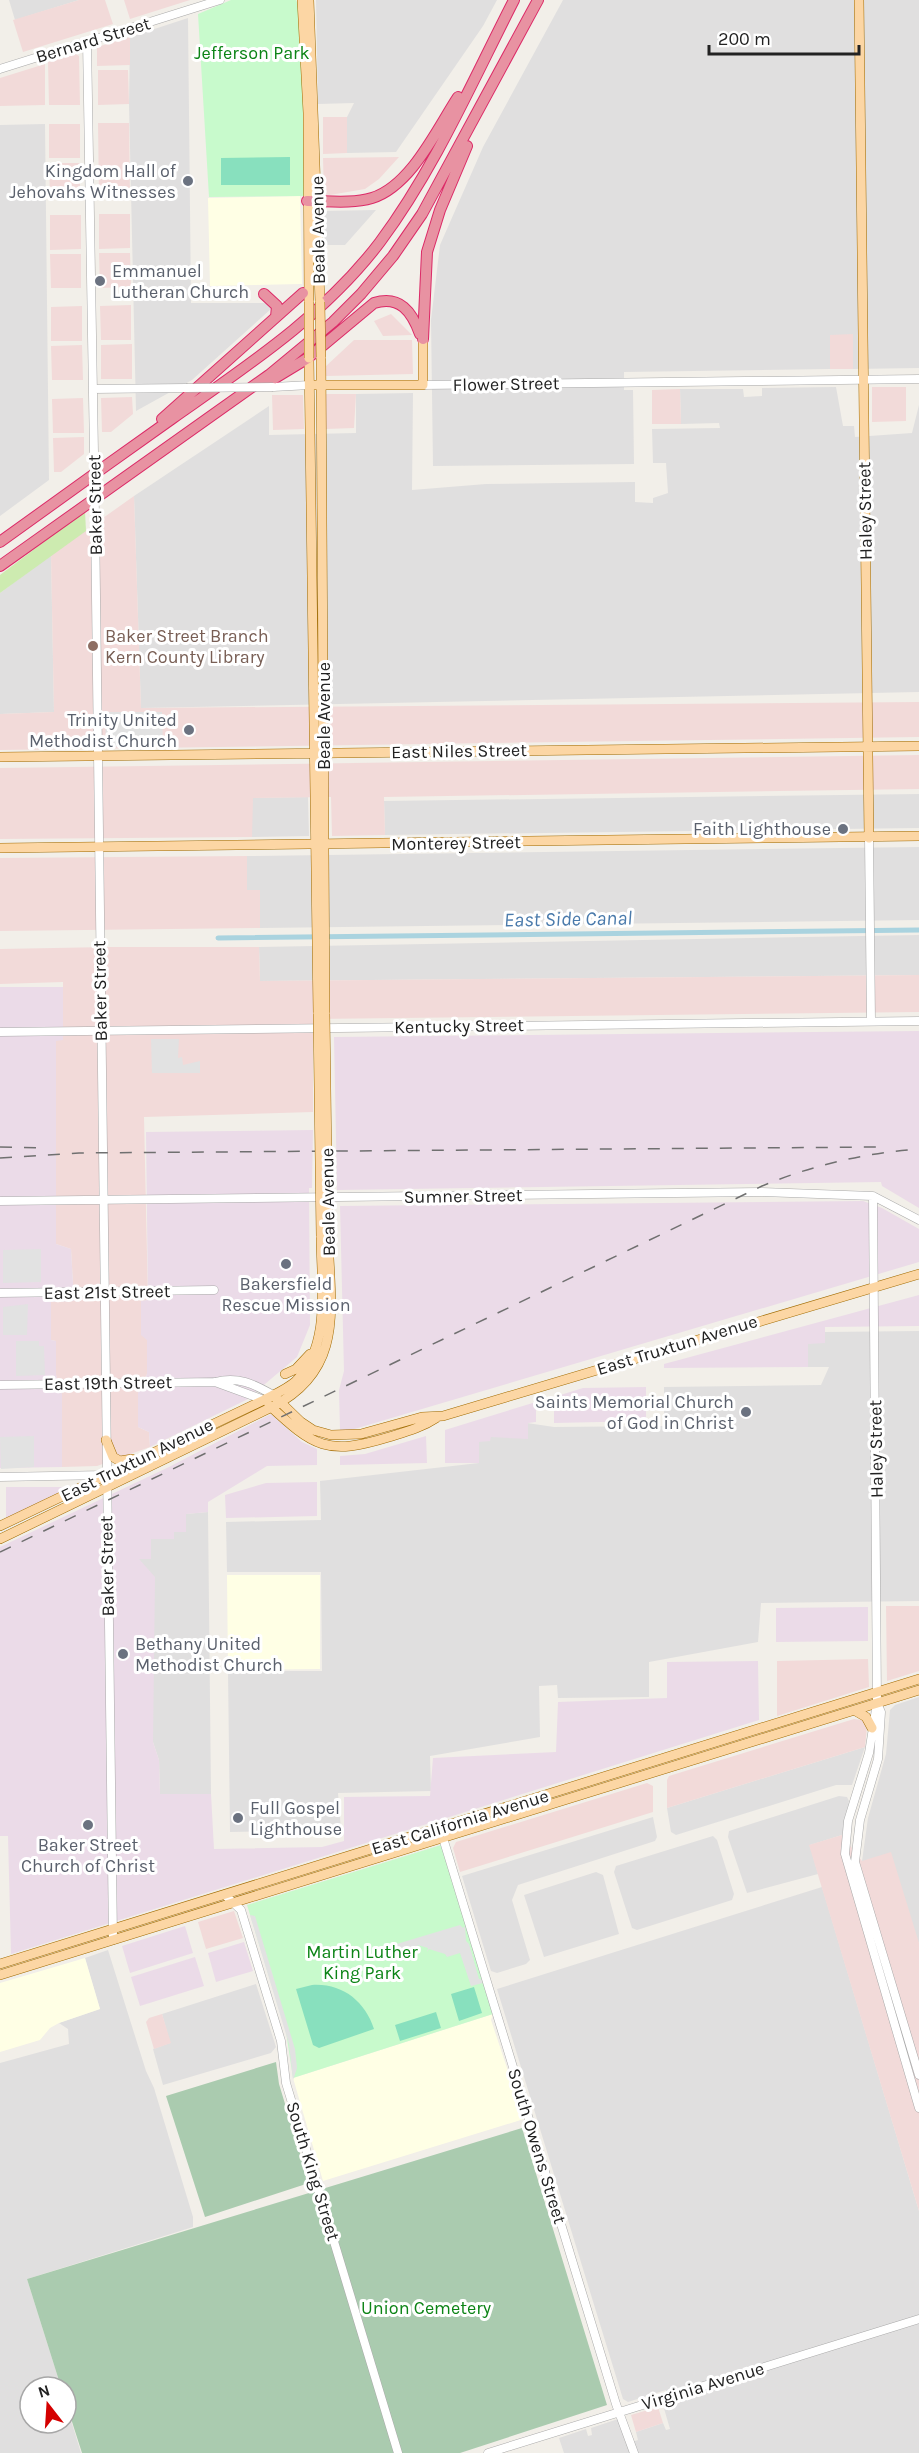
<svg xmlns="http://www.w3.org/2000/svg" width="919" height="2453" font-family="Karla,sans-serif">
	<rect width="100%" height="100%" fill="#f2efe9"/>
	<path fill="#e0dfdf" d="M9 0H79L15 20Z
		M316 0H497L483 26 396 152 347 153V117L354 103 318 104Z
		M563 0H919V368L853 369V335H830V369L624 372V390H633L634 464 433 466 431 320 440 245 483 147Z
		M188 18 191 303H267L272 308 192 380 136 411 129 104 130 37Z
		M45 124 49 480 0 516V125Z
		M376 210 345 245H323V211Z
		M836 387 843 426H854L855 437 912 433 919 405V692L141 708 134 496 269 406V435L356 433V394L413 393 412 490 486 484 635 482V502L653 503V498L668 493 666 463H653L652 429 720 428 719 423 681 424 680 389H743L744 397 762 396V388Z
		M51 555 54 712 0 714V593Z
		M919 794V828L385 835 384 801Z
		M308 797 309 836 252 837V798Z
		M919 847V920L260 928V890H247V856Z
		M919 935V975L260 981 259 947Z
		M919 1331V1601L761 1603 758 1642 649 1662V1697L558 1698 557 1685 539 1686 540 1737 430 1756 431 1791 338 1793 341 1830 230 1832 228 1671H322L321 1572H227L226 1522 321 1520 320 1481 479 1463V1441L490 1437 502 1436 527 1423 554 1427 664 1426V1387L821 1385 829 1367H808V1343H825V1332Z
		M208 1512 211 1794H160L159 1760 153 1742 139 1559 151 1539H174V1532L185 1514Z
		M919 1697V1943L862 1861 868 1818 886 1754 890 1710 895 1705Z
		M865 1747 852 1785H836L676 1835 671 1832 667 1808Z
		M839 1796 847 1797 849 1801 842 1835 810 1845 818 1874 747 1893 728 1837 729 1831Z
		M653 1817 657 1837 655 1841 518 1885 512 1900 530 1960 526 1964 497 1973 491 1971 462 1876Z
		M713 1836 717 1840 734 1894 732 1900 637 1930 632 1928 614 1872 616 1866Z
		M596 1872 603 1875 619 1934 544 1957 524 1895Z
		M822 1887 919 2211V2453H564L559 2438 586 2429 588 2436 592 2435 591 2428 618 2419 626 2444 638 2440 636 2432 663 2423 666 2430 670 2429 663 2405 670 2403 666 2390 628 2402 623 2399 497 1989Z
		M108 1950 146 2071 154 2088 193 2217V2227L27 2279 61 2387H30V2423H66V2404L81 2453H0V2063L69 2044 68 2029 59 2023 100 2009 85 1958Z
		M256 1984 276 2047 271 2053 163 2085 153 2049 170 2043 162 2014Z"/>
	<path fill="#f2dad9" d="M79 0H105L113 24 23 52 13 20Z
		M124 0H190L130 19Z
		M130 37V65L97 66V47Z
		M76 54 79 56 80 105H49L48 62Z
		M45 64V105L0 106V78Z
		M98 70H128L129 104 98 105Z
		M323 117H347V153L323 154Z
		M98 123H129L130 196H99Z
		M49 124H80V158H49Z
		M399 157 379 179 365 189 324 196 323 158Z
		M49 163H80V197H50Z
		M99 214H130V248L99 249Z
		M50 215H81V249L50 250Z
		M99 253H130L131 287 100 288Z
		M50 254H81V288H51Z
		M131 305V340H101L100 306Z
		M82 306V341H51V307Z
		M391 314 412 335 383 336 374 321Z
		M853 334V369H830V335Z
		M354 340H412L413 374 326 376 325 367Z
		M132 344V379H101V345Z
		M82 345 83 380H52L51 346Z
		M872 387H906V421L872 422Z
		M680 389 681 424H652V390Z
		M326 394H356L354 428 326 429Z
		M272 395H303L304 429 273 430Z
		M132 397 133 414 111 432H102L101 398Z
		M83 398 84 433H53L52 399Z
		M84 437V454L61 472H54L53 438Z
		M134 496 141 708 919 702V737L0 750V714L54 712 51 555Z
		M919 755V789L384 797 385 835 332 836 331 797 253 798 252 837 0 839V768Z
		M247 856V890H260V928L0 931V858Z
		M107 947H259L260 981 919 975V1012L313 1019V1112L144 1117 148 1300 141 1301V1334L147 1339V1374L138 1393V1427L149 1432 150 1447 97 1466 62 1467V1394L56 1375V1341L51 1340V1302L74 1301 71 1249 56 1244V1040L63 1039V982L0 984V949Z
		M886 1606H919V1671L887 1681Z
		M868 1659 869 1687 777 1716V1661Z
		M854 1719 862 1720 867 1727 865 1747 667 1808V1780L669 1776Z
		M647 1783 653 1786V1812L460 1872 453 1848 456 1842Z
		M842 1835 862 1861 891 1852 919 1943V2211L809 1845Z
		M234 1911 243 1938 206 1949 198 1922Z
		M162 2014 171 2043 154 2049 146 2022 149 2018Z
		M658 2407 663 2423 636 2432 631 2415Z"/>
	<path fill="#ebdbe8" d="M0 987H63V1040L56 1041V1244L71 1249 74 1301 51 1302V1340L56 1341V1375L62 1394V1467L0 1468Z
		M919 1031V1208L882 1186 881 1182 337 1190 334 1037Z
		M313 1130 312 1188H309L310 1325 297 1357 246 1400 150 1447 149 1432 138 1427V1393L147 1374V1340L141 1335V1301L148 1300 146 1132Z
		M863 1201 882 1208 919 1229V1262L351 1430H340L339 1390 344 1371 340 1206Z
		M919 1295V1326L825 1327V1343L808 1344V1367L664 1368V1364Z
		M646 1387V1421L554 1423V1397L583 1388Z
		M536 1402V1422L528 1423V1439L491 1437 490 1441 479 1442V1463H445V1430Z
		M271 1414 302 1442 317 1449V1465L267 1466 208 1502V1512L186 1514V1532H174V1539H151V1559H139L155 1577 153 1742 159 1760 160 1794H211L214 1849 322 1847 344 1841V1797L430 1796 433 1758 556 1752 558 1702 667 1698V1662L758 1661 759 1720 11 1954 8 1836H0V1547L169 1467Z
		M426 1436 427 1463 340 1465V1456L365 1454Z
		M317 1482V1516L226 1518 225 1495 266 1483Z
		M6 1487H63V1491L6 1519Z
		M868 1607V1641L776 1642V1608Z
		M185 1926 193 1953 130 1973 122 1946Z
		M244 1942 253 1971 216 1982 208 1953Z
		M195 1957 204 1986 140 2006 131 1977Z"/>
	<path fill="#ffffe5" d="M300 196 302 284 210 286 208 198Z
		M227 1575H320V1669L228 1670Z
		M85 1958 100 2009 59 2023 50 2028 40 2040 0 2052V1983Z
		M493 2014 491 2020 524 2119 323 2181 293 2078Z"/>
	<path fill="#cdebb0" d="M85 511 86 531 0 593V575Z"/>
	<path fill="#aacbaf" d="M276 2062 279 2084 309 2183 205 2217 166 2096Z
		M522 2128 607 2405 460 2453H82L66 2403V2387H61L27 2279Z"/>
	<path fill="#c8facc" d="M231 0H296L298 4 303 29 304 196 209 197 198 14Z
		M441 1845 493 2014 293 2078 286 2032 247 1905Z"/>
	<path fill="#88e0be" d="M290 157V185H221V158Z
		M312 1985C342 1983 365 2001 374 2029L319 2048 313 2045 296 1989Z
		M474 1987 482 2013 459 2021 451 1994Z
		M436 2012 441 2028 400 2041 395 2025Z"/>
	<path fill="#e2e2e2" d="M105 712H162L163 745 106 747Z
		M151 1039H179L178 1058 182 1057 183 1065 200 1061V1073H152Z
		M41 1249V1282L3 1283V1250Z
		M28 1304 27 1335H3V1307Z
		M16 1341H39V1346H44L45 1375 16 1376Z
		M34 1436V1467L1 1469 0 1437Z
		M250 1915 255 1916 295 2049 297 2068 293 2080 289 2044Z
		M460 1925 463 1928 465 1926 466 1941 469 1944 479 1979H481L483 1983 471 1986 460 1953 447 1957 445 1954 429 1949 427 1952 428 1948 418 1945 416 1958 391 1949 390 1946Z"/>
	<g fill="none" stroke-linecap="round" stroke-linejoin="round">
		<path stroke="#aad3df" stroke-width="5" d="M218 938 919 930"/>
		<defs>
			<path id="minor" d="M87 41 94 453
				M0 69 220 0
				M423 385 919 379
				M273 387 310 385
				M93 389 186 388
				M95 517 113 1940
				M869 838 871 1021
				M0 1032 919 1021
				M873 1196 877 1703 869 1753 848 1821 845 1854 919 2108
				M0 1201 761 1192 873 1196 919 1220
				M0 1293 214 1290
				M215 1382 264 1400
				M0 1385 215 1382C238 1376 254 1384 273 1395
				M0 1477 105 1475
				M877 1703 881 1712 878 1759 860 1820 855 1862 919 2075
				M443 1838 616 2404 634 2453
				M225 1895 241 1910 281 2041 286 2083 398 2453
				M488 2453 919 2319"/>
			<path id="major" d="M302 0 308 113 309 302
				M309 0 320 302
				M859 0 869 838
				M321 357 325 1014
				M309 358 318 1014
				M315 385H423V339
				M0 757 919 746
				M0 848 919 836
				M285 1374 296 1369 310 1354
				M273 1395 301 1422 313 1430 331 1435 361 1434 422 1417 443 1416 919 1274
				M269 1405C314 1447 327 1456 389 1437 405 1432 421 1428 436 1418
				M106 1440 113 1457 120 1461 132 1459
				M0 1526 264 1400C275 1394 287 1389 296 1381 332 1345 321 1282 321 1236
				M0 1539 272 1407C346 1369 330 1306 328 1236
				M854 1710 866 1717 872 1728
				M0 1964 919 1679
				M0 1975 919 1690"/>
			<path id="highway" d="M307 201C328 201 352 204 372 198 411 186 437 129 458 97
				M264 294 277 306 276 317
				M423 339 427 252 440 210 467 146
				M270 381 308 358 374 303C400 295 412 312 420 334
				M162 419 303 293
				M0 542C58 500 115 459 173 418 247 366 325 315 380 242 435 168 472 82 514 0
				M0 566 269 375 333 322 361 294 393 256 422 214 538 0"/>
		</defs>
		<use href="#minor" stroke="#a9a9a9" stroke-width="9"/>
		<use href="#major" stroke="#a06b00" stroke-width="10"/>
		<use href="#highway" stroke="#dc2a67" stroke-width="12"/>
		<use href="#minor" stroke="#fff" stroke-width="8"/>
		<use href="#major" stroke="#fcd6a4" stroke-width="9"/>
		<use href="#highway" stroke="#e892a2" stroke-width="10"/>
		<path stroke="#707070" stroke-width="1.5" stroke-dasharray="12 12" stroke-linecap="butt" d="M0 1147 45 1148
			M0 1158 79 1153 879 1147
			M0 1552 762 1186C813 1165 865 1153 919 1149"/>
		<defs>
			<path id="minor-bridge" d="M186 388 273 387
				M94 453 95 517"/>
			<path id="major-bridge" d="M309 302V358
				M320 302 321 357
				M318 1014 321 1236
				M325 1014 328 1236"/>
		</defs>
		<use href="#minor-bridge" stroke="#a9a9a9" stroke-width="9" stroke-linecap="butt"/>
		<use href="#major-bridge" stroke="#a06b00" stroke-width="10" stroke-linecap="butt"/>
		<use href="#minor-bridge" stroke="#fff" stroke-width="8"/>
		<use href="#major-bridge" stroke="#fcd6a4" stroke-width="9"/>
	</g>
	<g fill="#6b7280" stroke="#fff" stroke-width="2">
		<circle cx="188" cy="181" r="6"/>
		<circle cx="100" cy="281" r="6"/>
		<circle cx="189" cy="730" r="6"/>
		<circle cx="843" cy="829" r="6"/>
		<circle cx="286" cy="1264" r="6"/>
		<circle cx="746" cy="1412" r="6"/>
		<circle cx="123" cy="1654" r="6"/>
		<circle cx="238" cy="1818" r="6"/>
		<circle cx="88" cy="1825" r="6"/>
	</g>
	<circle fill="#8d6e63" stroke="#fff" stroke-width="2" cx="93" cy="646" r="6"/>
	<g text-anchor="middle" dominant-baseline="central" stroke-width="6" stroke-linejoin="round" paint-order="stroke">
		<g font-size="18" fill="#222" stroke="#fff">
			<text transform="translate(93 40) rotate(-17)">Bernard Street</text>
			<text transform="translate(318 230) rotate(-91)">Beale Avenue</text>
			<text transform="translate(506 384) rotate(-1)">Flower Street</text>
			<text transform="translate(95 505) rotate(-91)">Baker Street</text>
			<text transform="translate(865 511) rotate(-91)">Haley Street</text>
			<text transform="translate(324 716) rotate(-90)">Beale Avenue</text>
			<text transform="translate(459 751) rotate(-1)">East Niles Street</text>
			<text transform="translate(456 843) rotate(-1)">Monterey Street</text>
			<text transform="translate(100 991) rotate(-91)">Baker Street</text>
			<text transform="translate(459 1026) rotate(-1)">Kentucky Street</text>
			<text transform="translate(463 1196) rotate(-1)">Sumner Street</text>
			<text transform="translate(328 1202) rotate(-91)">Beale Avenue</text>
			<text transform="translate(107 1292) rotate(-1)">East 21st Street</text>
			<text transform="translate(677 1345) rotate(-17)">East Truxtun Avenue</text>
			<text transform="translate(108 1383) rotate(-1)">East 19th Street</text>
			<text transform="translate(876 1449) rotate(-91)">Haley Street</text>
			<text transform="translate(137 1460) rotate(-26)">East Truxtun Avenue</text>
			<text transform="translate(107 1566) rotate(-91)">Baker Street</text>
			<text transform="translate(460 1822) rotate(-17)">East California Avenue</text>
			<text transform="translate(537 2146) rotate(73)">South Owens Street</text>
			<text transform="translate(313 2171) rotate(73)">South King Street</text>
			<text transform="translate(703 2386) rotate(-17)">Virginia Avenue</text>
		</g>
		<g font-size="18" fill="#0c8416" stroke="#fff">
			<text x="252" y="53">Jefferson Park</text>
			<text x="362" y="1952">Martin Luther<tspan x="362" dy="21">King Park</tspan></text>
			<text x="426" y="2308">Union Cemetery</text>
		</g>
		<g font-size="18" fill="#5b616d" stroke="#fff" text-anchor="end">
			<text x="176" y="171">Kingdom Hall of<tspan x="176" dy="21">Jehovahs Witnesses</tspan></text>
			<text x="112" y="271" text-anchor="start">Emmanuel<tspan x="112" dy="21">Lutheran Church</tspan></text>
			<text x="177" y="720">Trinity United<tspan x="177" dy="21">Methodist Church</tspan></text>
			<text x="831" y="829">Faith Lighthouse</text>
			<text x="286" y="1284" text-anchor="middle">Bakersfield<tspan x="286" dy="21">Rescue Mission</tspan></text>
			<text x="734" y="1402">Saints Memorial Church<tspan x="734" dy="21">of God in Christ</tspan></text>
			<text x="135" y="1644" text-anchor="start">Bethany United<tspan x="135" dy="21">Methodist Church</tspan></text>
			<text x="250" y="1808" text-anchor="start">Full Gospel<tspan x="250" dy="21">Lighthouse</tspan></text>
			<text x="88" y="1845" text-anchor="middle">Baker Street<tspan x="88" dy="21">Church of Christ</tspan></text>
		</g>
		<g font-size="18" fill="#785e54" stroke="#fff" text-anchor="start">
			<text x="105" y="636">Baker Street Branch<tspan x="105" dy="21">Kern County Library</tspan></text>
		</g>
		<g font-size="20" font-style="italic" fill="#4a7aab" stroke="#fff">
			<text transform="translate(568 919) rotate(-1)">East Side Canal</text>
		</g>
	</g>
	<g transform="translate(48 2405) rotate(343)"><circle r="28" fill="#ffffff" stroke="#a7a7a7" stroke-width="1.5"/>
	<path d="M0-4.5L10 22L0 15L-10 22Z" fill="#d40000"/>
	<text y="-9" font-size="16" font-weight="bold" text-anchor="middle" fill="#222222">N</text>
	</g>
	<path d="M709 45v9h150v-9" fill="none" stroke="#222222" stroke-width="3"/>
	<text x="718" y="45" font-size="18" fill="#222222" stroke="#ffffff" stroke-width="4.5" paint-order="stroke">200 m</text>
</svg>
